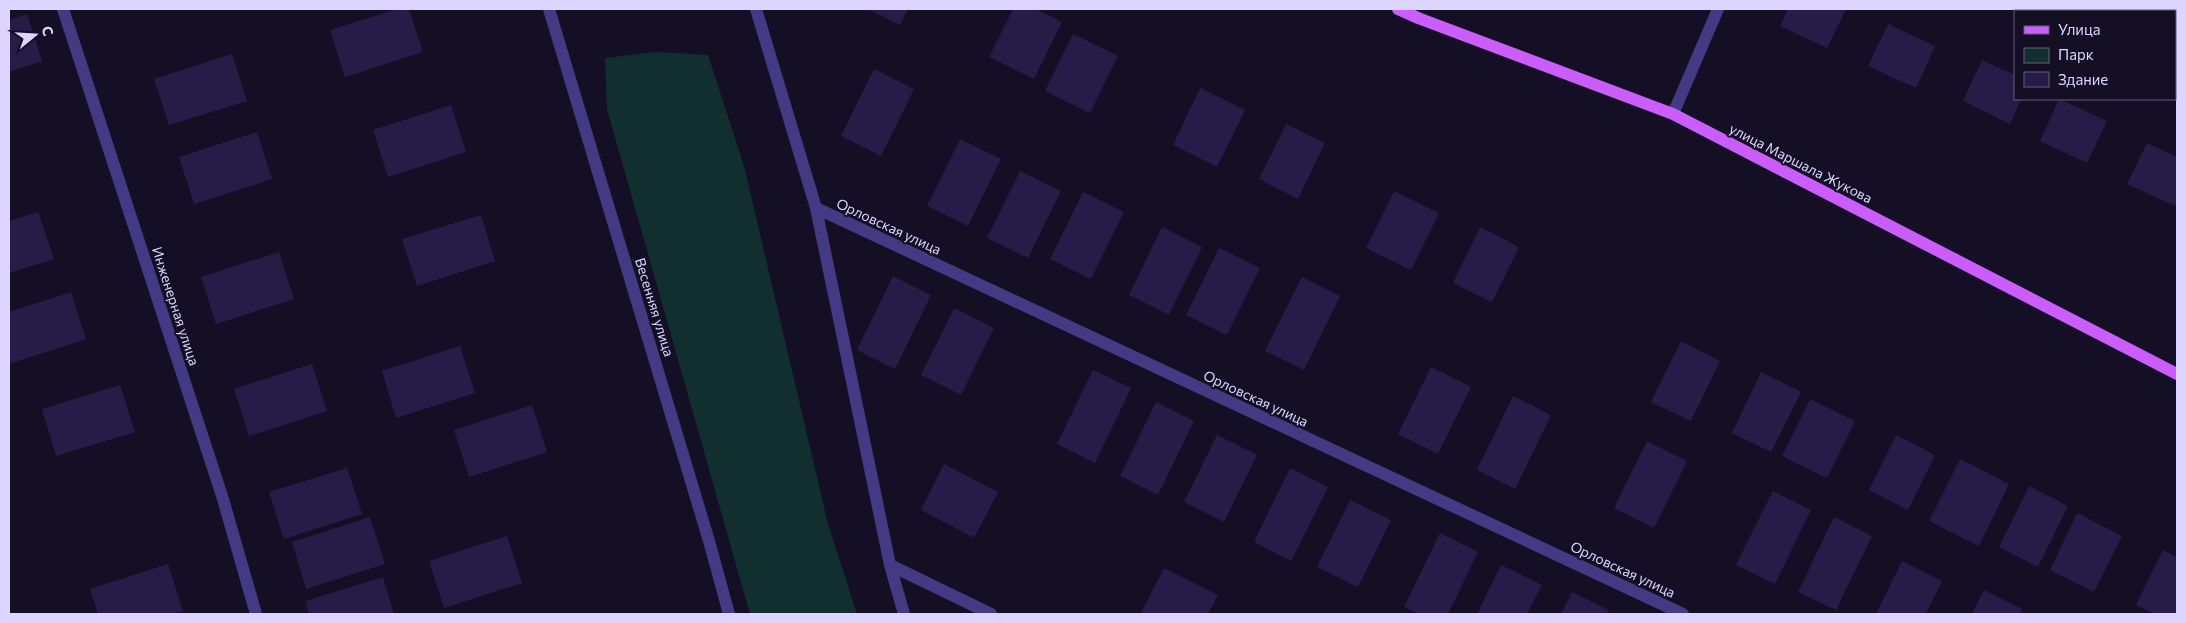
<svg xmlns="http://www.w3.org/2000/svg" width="2186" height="623" font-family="Commissioner,sans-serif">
	<rect width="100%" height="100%" fill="#150f26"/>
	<path fill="#122f30" d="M656 52 708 55 744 166 828 524 857 614H750L607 109 605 58Z"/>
	<path fill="#271c47" d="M397 9H409L423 52 345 77 330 30Z
		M867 9H908L900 25Z
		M1013 9H1035L1062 22 1034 79 989 57Z
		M1788 9H1846L1827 48 1780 26Z
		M2081 9H2139L2137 11H2080Z
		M27 14 42 61 9 72V20Z
		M2177 17V60L2175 58V22Z
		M1888 24 1935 46 1916 88 1868 66Z
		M1073 34 1118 56 1090 113 1045 91Z
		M232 54 247 101 169 125 154 79Z
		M1982 60 2015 75V99H2021L2010 124 1963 101Z
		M874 69 914 89 881 156 841 136Z
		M1200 88 1245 110 1217 167 1173 145Z
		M2059 99 2107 121 2087 163 2040 141Z
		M451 105 466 152 388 177 373 130Z
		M1286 124 1325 143 1298 199 1259 179Z
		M257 132 272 179 194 204 179 157Z
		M960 139 1001 159 968 226 927 206Z
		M2147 143 2177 157V201L2175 206 2127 184Z
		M1020 171 1061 191 1028 258 987 238Z
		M1394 191 1439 213 1411 270 1366 248Z
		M1083 192 1124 212 1091 279 1050 259Z
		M38 212 54 259 9 273V221Z
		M481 215 495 261 417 286 402 239Z
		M1162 227 1202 247 1169 315 1129 295Z
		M1480 227 1519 247 1492 302 1453 283Z
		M1219 248 1260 268 1227 335 1186 315Z
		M279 252 294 299 216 324 201 277Z
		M893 276 931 295 895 369 857 350Z
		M1302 277 1340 296 1304 370 1265 351Z
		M71 292 86 339 9 364V312Z
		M954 308 994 328 961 395 921 375Z
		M1681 341 1720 361 1691 421 1651 402Z
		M460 346 475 393 396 418 382 371Z
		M312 364 327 411 249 436 234 389Z
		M1431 367 1471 387 1438 454 1398 434Z
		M1093 370 1131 388 1095 463 1057 444Z
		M1761 372 1801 392 1771 452 1732 433Z
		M120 385 135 432 56 456 42 409Z
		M1513 396 1551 415 1515 489 1477 470Z
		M1810 399 1855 421 1827 478 1782 456Z
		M1156 402 1194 421 1158 495 1120 476Z
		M532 405 547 452 469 477 454 430Z
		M1217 435 1257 455 1224 522 1184 502Z
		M1896 435 1935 455 1908 510 1869 490Z
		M1647 441 1687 461 1654 528 1614 508Z
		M1960 459 2009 484 1979 546 1929 521Z
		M944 464 998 492 974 538 921 510Z
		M347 468 362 514 284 539 269 492Z
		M1290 468 1328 487 1291 561 1254 542Z
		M2029 486 2068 506 2038 567 1999 547Z
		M1773 491 1811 510 1775 584 1736 565Z
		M1350 500 1391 520 1358 587 1317 567Z
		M2077 513 2122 536 2094 592 2050 570Z
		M370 517 385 564 306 589 292 542Z
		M1834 517 1872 536 1836 610 1798 592Z
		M1440 533 1478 552 1448 614H1419L1404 607Z
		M507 536 522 583 444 608 429 561Z
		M2163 550 2177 557V614H2155L2136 605Z
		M1902 561 1942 581 1926 614H1876Z
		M168 564 183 611 172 614H98L90 589Z
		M1501 565 1542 585 1527 614H1477Z
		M1164 568 1218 595 1208 614 1141 613Z
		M383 577 394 614H309L305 601Z
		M1984 590 2022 609 2019 614H1972Z
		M1572 592 1609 610 1607 614H1561Z"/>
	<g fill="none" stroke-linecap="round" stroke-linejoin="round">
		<path stroke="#423b84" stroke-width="12" d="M63 9 223 499 256 614
			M549 9 709 541 729 614
			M756 9 816 208 890 565 904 614
			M1673 114 1718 9
			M816 208 1683 614
			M890 565 991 614"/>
		<path stroke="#cb5dfd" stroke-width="12" d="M1398 9 1418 18 1673 114 2177 374"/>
	</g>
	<g text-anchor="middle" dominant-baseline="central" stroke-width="4" stroke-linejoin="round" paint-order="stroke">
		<g font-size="14" fill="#dcd5ff" stroke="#150f26">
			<text transform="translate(1801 163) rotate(27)">улица Маршала Жукова</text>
			<text transform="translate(889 226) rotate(25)">Орловская улица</text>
			<text transform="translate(176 306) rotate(72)">Инженерная улица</text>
			<text transform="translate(655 307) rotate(73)">Весенняя улица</text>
			<text transform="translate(1256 398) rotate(25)">Орловская улица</text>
			<text transform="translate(1623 569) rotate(25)">Орловская улица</text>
		</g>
	</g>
	<rect width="2186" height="623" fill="none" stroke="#dcd5ff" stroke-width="20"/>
	<rect x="2014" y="10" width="162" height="90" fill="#150f26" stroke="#655e7d"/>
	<rect x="2024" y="26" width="25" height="8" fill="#cb5dfd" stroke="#655e7d"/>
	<text x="2058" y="35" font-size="15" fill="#dcd5ff">Улица</text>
	<rect x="2024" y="48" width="25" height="15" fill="#122f30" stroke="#655e7d"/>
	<text x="2058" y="60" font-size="15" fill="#dcd5ff">Парк</text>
	<rect x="2024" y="72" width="25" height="15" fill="#271c47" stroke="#655e7d"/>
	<text x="2058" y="85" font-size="15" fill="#dcd5ff">Здание</text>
	<g transform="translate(35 35) rotate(72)" stroke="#150f26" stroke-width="4" paint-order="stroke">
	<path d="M0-4L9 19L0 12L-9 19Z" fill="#dcd5ff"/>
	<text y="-8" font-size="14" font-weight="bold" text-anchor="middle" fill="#dcd5ff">С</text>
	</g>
</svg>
